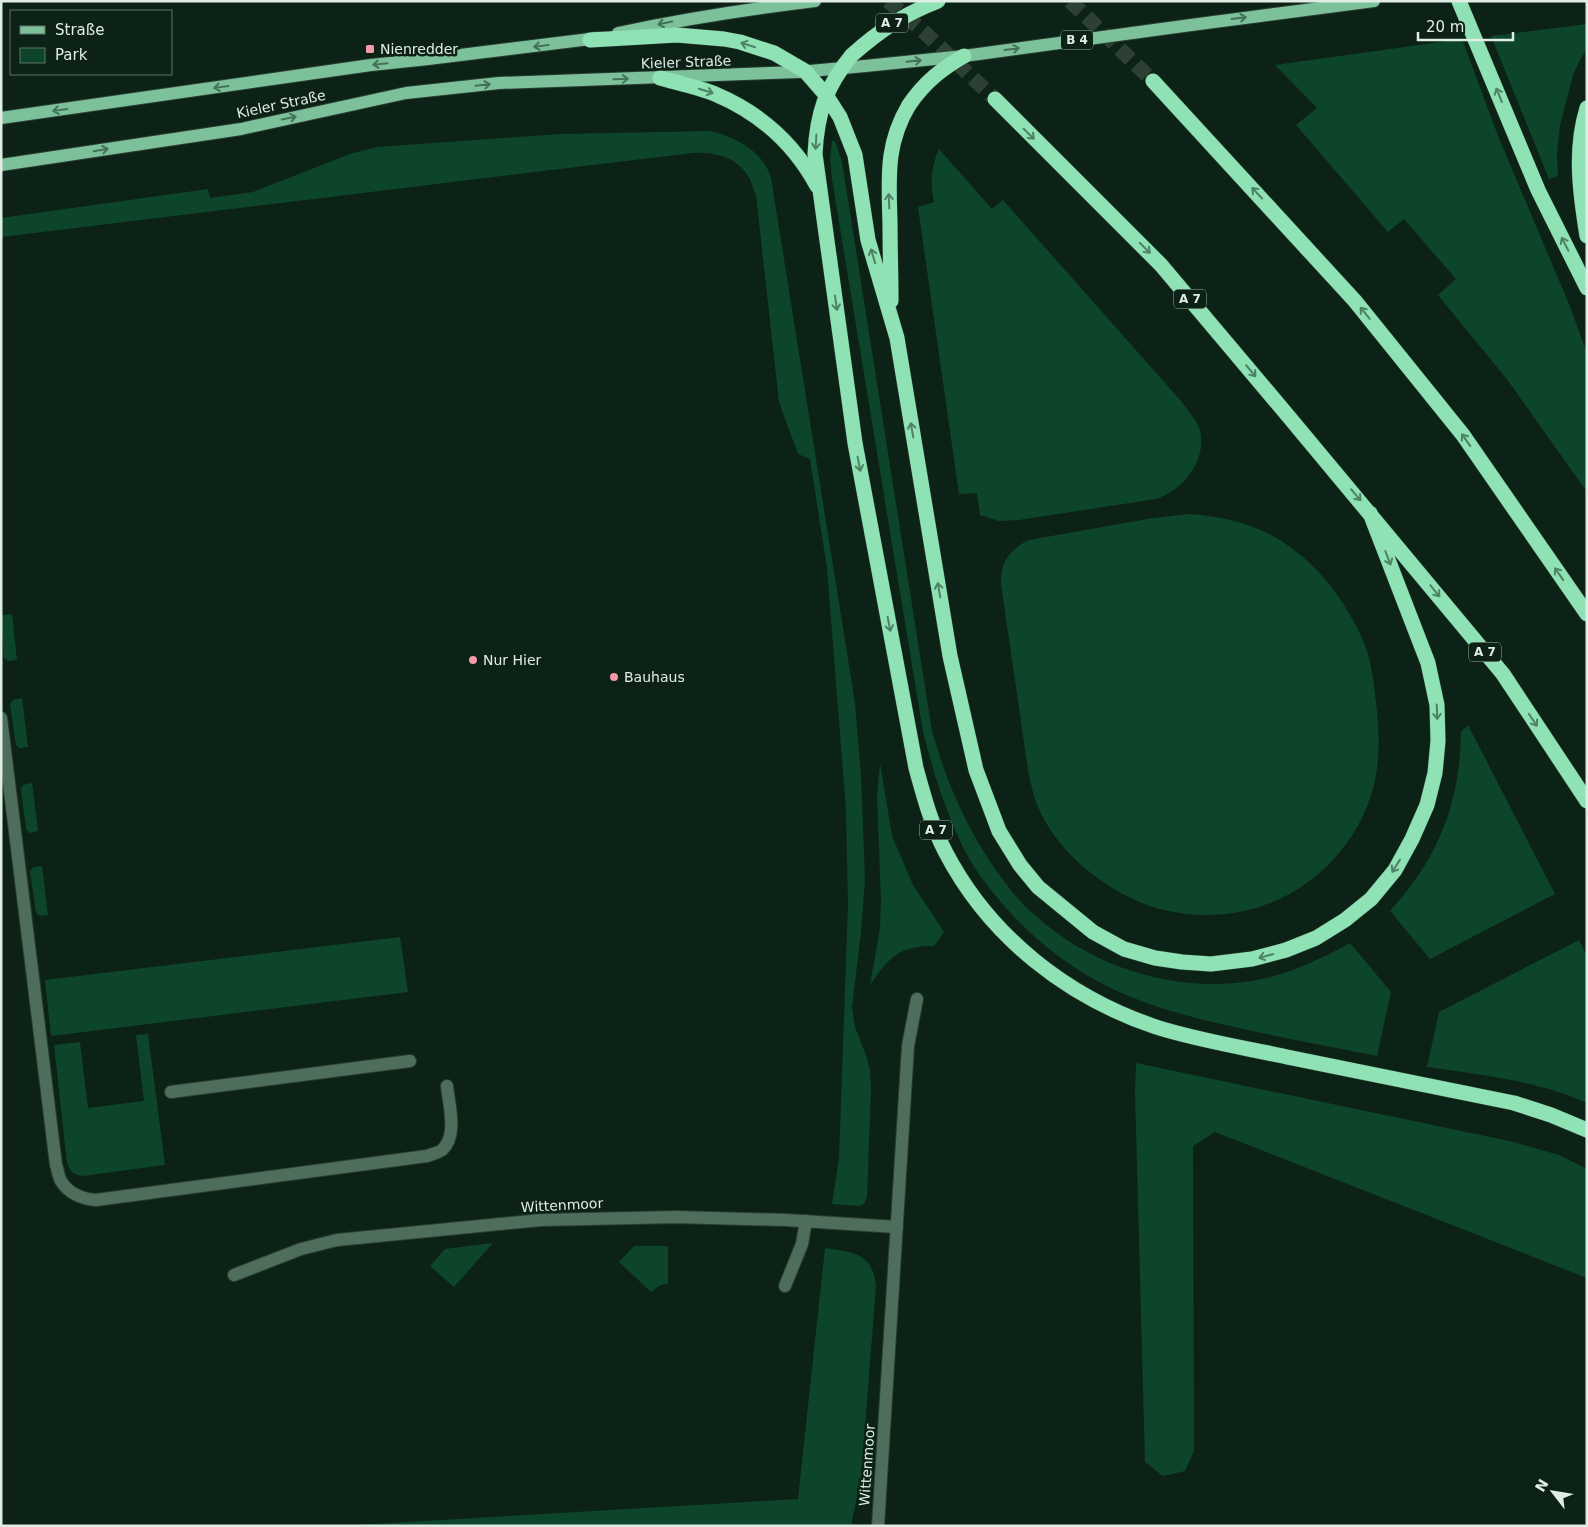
<svg xmlns="http://www.w3.org/2000/svg" width="1588" height="1527" font-family="'DejaVu Sans',sans-serif">
	<rect width="100%" height="100%" fill="#0c2216"/>
	<path fill="#0d452b" d="M1587 24V47L1574 72 1560 125 1557 154 1558 176 1549 179 1491 36Z
		M1462 39 1498 136 1569 304 1587 353V492L1509 382 1438 295 1456 279 1404 219 1388 232 1296 125 1317 108 1275 65Z
		M711 131C737 138 763 151 771 178L855 703 861 776 865 880 861 932 852 1008 855 1027 866 1055 870 1070 871 1089 867 1197 864 1204 859 1206 832 1204 839 1159 848 905 846 810 827 568 810 459 798 454 779 402 756 195C753 189 752 181 748 176 735 156 714 152 692 153L1 237V218L208 189 210 198 253 192 350 154 377 147 561 134Z
		M832 141H835L842 162 932 731C950 795 977 851 1020 901 1025 907 1032 912 1037 917 1094 968 1175 993 1252 981 1287 975 1319 960 1350 943L1391 992 1377 1056C1325 1046 1273 1036 1221 1024 1191 1017 1160 1009 1131 997 1079 976 1031 940 996 896 985 883 974 868 966 853 946 814 934 774 923 732L832 179 830 159Z
		M939 149 992 209 1003 200 1181 401C1186 408 1198 422 1200 430 1207 460 1184 490 1156 499L1019 520 999 521 980 515 977 493 959 494 918 207 934 202C930 183 931 167 939 149Z
		M1190 514C1226 517 1261 525 1290 547 1324 571 1351 609 1366 648 1372 666 1374 685 1376 703 1379 727 1380 751 1376 775 1364 842 1310 897 1244 911 1207 919 1165 915 1131 898 1093 880 1055 847 1038 807 1033 795 1031 783 1028 770L1001 584C1000 562 1010 549 1029 540L1153 518Z
		M12 614 17 660 8 661 4 658 1 618 2 615Z
		M22 698 28 747 19 748 16 745 10 704 13 700Z
		M1468 725 1555 894 1430 959 1390 911C1438 858 1460 804 1461 732Z
		M880 763 892 836 913 885 944 932 934 946C898 946 890 957 870 985L880 928 881 900 877 796Z
		M32 783 38 831 29 833 26 829 21 789 23 785Z
		M42 866 48 915 39 916 36 912 30 872 33 867Z
		M400 937 408 992 51 1036 45 980Z
		M1579 940 1587 956V1103C1536 1080 1481 1075 1427 1067L1439 1012Z
		M148 1034 165 1165 82 1176C74 1174 70 1172 67 1163L54 1045 80 1042 88 1108 144 1101 136 1035Z
		M1136 1063 1514 1142 1559 1155 1587 1169V1278L1215 1132 1193 1146 1194 1451 1185 1471 1163 1476 1145 1462 1135 1092Z
		M493 1243 454 1287 430 1266 445 1249Z
		M634 1246H668V1283L659 1286 651 1292 619 1262Z
		M825 1248C853 1252 873 1253 876 1286L861 1477 851 1526H338L798 1499Z"/>
	<g fill="none" stroke-linecap="round" stroke-linejoin="round">
		<path stroke="#2c4035" stroke-width="15" stroke-dasharray="15 8" stroke-linecap="butt" d="M888 1 924 32 995 99
			M1070 1 1153 81"/>
		<defs>
			<path id="lane" d="M1 718 56 1165C58 1170 58 1176 61 1181 68 1193 82 1199 96 1200L427 1156C432 1154 438 1153 442 1150 458 1136 449 1105 447 1086
				M171 1092 410 1061
				M785 1286 802 1244 806 1221"/>
			<path id="street" d="M234 1275 301 1249 337 1240 541 1220 676 1217 786 1220 897 1227
				M878 1526 908 1046 917 999"/>
			<path id="primary" d="M1191 25 1374 1
				M618 33C684 19 748 9 815 1
				M1 118 371 65 428 59 598 38
				M1 165 241 129 406 93 499 83 799 72 865 66"/>
			<path id="highway" d="M1459 1 1538 190 1587 288
				M590 40 677 35 724 39 740 42 774 53 805 71 826 95 840 117 855 155 868 240 897 338 950 656 976 770 999 831 1020 865 1038 887 1093 932 1124 949 1155 958 1182 962 1211 964 1252 959 1286 950 1316 938 1345 920 1371 899 1395 870 1412 839 1427 805 1435 773 1438 741 1437 705 1428 663 1370 513
				M852 55C826 86 817 113 815 154L855 443 916 768C924 797 932 827 946 853 990 937 1067 997 1156 1027 1200 1041 1247 1048 1292 1058 1366 1073 1440 1088 1514 1103L1551 1115 1587 1130
				M660 78C678 83 698 87 715 94 760 113 794 143 817 186
				M1153 81 1355 301 1463 435 1587 614
				M995 99 1161 265 1289 417 1503 674 1587 801
				M1587 108C1574 150 1580 193 1587 236
				M891 301C891 275 890 249 890 224 889 179 885 145 909 105"/>
		</defs>
		<use href="#lane" stroke="#2a3e33" stroke-width="14"/>
		<use href="#street" stroke="#2a3e33" stroke-width="14"/>
		<use href="#primary" stroke="#2a3e33" stroke-width="14"/>
		<use href="#highway" stroke="#2a3e33" stroke-width="16"/>
		<use href="#lane" stroke="#4e6e5b" stroke-width="12"/>
		<use href="#street" stroke="#4e6e5b" stroke-width="12"/>
		<use href="#primary" stroke="#7dc19b" stroke-width="12"/>
		<use href="#highway" stroke="#8fe2b4" stroke-width="15"/>
		<defs>
			<path id="primary-bridge" d="M865 66 964 56 1191 25"/>
			<path id="highway-bridge" d="M852 55C879 31 904 14 938 1
				M909 105C924 83 941 69 964 56"/>
		</defs>
		<use href="#primary-bridge" stroke="#2a3e33" stroke-width="14" stroke-linecap="butt"/>
		<use href="#highway-bridge" stroke="#2a3e33" stroke-width="16" stroke-linecap="butt"/>
		<use href="#primary-bridge" stroke="#7dc19b" stroke-width="12"/>
		<use href="#highway-bridge" stroke="#8fe2b4" stroke-width="15"/>
	</g>
	<defs><path id="oneway-shaft" d="M-6 0H5M1.5-3L5.5 0L1.5 3" fill="none" stroke-width="1.6" stroke-linecap="round" stroke-linejoin="round" transform="scale(1.25)"/></defs>
	<g stroke="#447258">
		<use href="#oneway-shaft" transform="translate(1239 18) rotate(-7)"/>
		<use href="#oneway-shaft" transform="translate(665 23) rotate(168)"/>
		<use href="#oneway-shaft" transform="translate(541 46) rotate(173)"/>
		<use href="#oneway-shaft" transform="translate(1012 49) rotate(-8)"/>
		<use href="#oneway-shaft" transform="translate(914 61) rotate(-6)"/>
		<use href="#oneway-shaft" transform="translate(380 64) rotate(174)"/>
		<use href="#oneway-shaft" transform="translate(621 79) rotate(-2)"/>
		<use href="#oneway-shaft" transform="translate(483 85) rotate(-6)"/>
		<use href="#oneway-shaft" transform="translate(221 87) rotate(172)"/>
		<use href="#oneway-shaft" transform="translate(60 110) rotate(172)"/>
		<use href="#oneway-shaft" transform="translate(289 118) rotate(-12)"/>
		<use href="#oneway-shaft" transform="translate(101 150) rotate(-9)"/>
	</g>
	<g stroke="#4e8265">
		<use href="#oneway-shaft" transform="translate(748 45) rotate(-162)"/>
		<use href="#oneway-shaft" transform="translate(706 91) rotate(17)"/>
		<use href="#oneway-shaft" transform="translate(1499 95) rotate(-112)"/>
		<use href="#oneway-shaft" transform="translate(1029 134) rotate(45)"/>
		<use href="#oneway-shaft" transform="translate(816 142) rotate(93)"/>
		<use href="#oneway-shaft" transform="translate(1257 193) rotate(-133)"/>
		<use href="#oneway-shaft" transform="translate(889 201) rotate(-92)"/>
		<use href="#oneway-shaft" transform="translate(1565 244) rotate(-117)"/>
		<use href="#oneway-shaft" transform="translate(1145 248) rotate(45)"/>
		<use href="#oneway-shaft" transform="translate(873 256) rotate(-107)"/>
		<use href="#oneway-shaft" transform="translate(836 303) rotate(82)"/>
		<use href="#oneway-shaft" transform="translate(1365 313) rotate(-129)"/>
		<use href="#oneway-shaft" transform="translate(1251 371) rotate(50)"/>
		<use href="#oneway-shaft" transform="translate(912 430) rotate(-100)"/>
		<use href="#oneway-shaft" transform="translate(1466 440) rotate(-125)"/>
		<use href="#oneway-shaft" transform="translate(859 464) rotate(79)"/>
		<use href="#oneway-shaft" transform="translate(1356 495) rotate(50)"/>
		<use href="#oneway-shaft" transform="translate(1388 558) rotate(69)"/>
		<use href="#oneway-shaft" transform="translate(1559 574) rotate(-125)"/>
		<use href="#oneway-shaft" transform="translate(939 590) rotate(-100)"/>
		<use href="#oneway-shaft" transform="translate(1435 591) rotate(51)"/>
		<use href="#oneway-shaft" transform="translate(889 624) rotate(79)"/>
		<use href="#oneway-shaft" transform="translate(1437 712) rotate(88)"/>
		<use href="#oneway-shaft" transform="translate(1533 720) rotate(56)"/>
		<use href="#oneway-shaft" transform="translate(1396 866) rotate(122)"/>
		<use href="#oneway-shaft" transform="translate(1266 956) rotate(165)"/>
	</g>
	<g fill="#f39aa9" stroke="#0c2216" stroke-width="2">
		<rect x="365" y="44" width="10" height="10" rx="2.5"/>
		<circle cx="473" cy="660" r="5"/>
		<circle cx="614" cy="677" r="5"/>
	</g>
	<g text-anchor="middle" dominant-baseline="central" stroke-width="5" stroke-linejoin="round" paint-order="stroke">
		<g fill="#0c2216" stroke="#a0b0a7" stroke-width="1">
			<rect x="876" y="13.5" width="32" height="19" rx="4"/>
			<rect x="1061" y="30.5" width="32" height="19" rx="4"/>
			<rect x="1174" y="289.5" width="32" height="19" rx="4"/>
			<rect x="1469" y="642.5" width="32" height="19" rx="4"/>
			<rect x="920" y="820.5" width="32" height="19" rx="4"/>
		</g>
		<g font-size="12" font-weight="bold" fill="#e0ede5">
			<text x="892" y="23">A 7</text>
			<text x="1077" y="40">B 4</text>
			<text x="1190" y="299">A 7</text>
			<text x="1485" y="652">A 7</text>
			<text x="936" y="830">A 7</text>
		</g>
		<g font-size="14" fill="#e0ede5" stroke="#0c2216" text-anchor="start">
			<text x="380" y="49">Nienredder</text>
			<text x="483" y="660">Nur Hier</text>
			<text x="624" y="677">Bauhaus</text>
		</g>
		<g font-size="14" fill="#e0ede5" stroke="#0c2216">
			<text transform="translate(686 62) rotate(-2)">Kieler Straße</text>
			<text transform="translate(281 104) rotate(-12)">Kieler Straße</text>
			<text transform="translate(562 1205) rotate(-3)">Wittenmoor</text>
			<text transform="translate(867 1465) rotate(-86)">Wittenmoor</text>
		</g>
	</g>
	<rect width="1588" height="1527" fill="none" stroke="#e0ede5" stroke-width="5"/>
	<rect x="10" y="10" width="162" height="65" fill="#0c2216" stroke="#617369"/>
	<rect x="20" y="26" width="25" height="8" fill="#7dc19b" stroke="#617369"/>
	<text x="55" y="35" font-size="15" fill="#e0ede5">Straße</text>
	<rect x="20" y="48" width="25" height="15" fill="#0d452b" stroke="#617369"/>
	<text x="55" y="60" font-size="15" fill="#e0ede5">Park</text>
	<g transform="translate(1553 1492) rotate(301)" stroke="#0c2216" stroke-width="4" paint-order="stroke">
	<path d="M0-4L9 19L0 12L-9 19Z" fill="#e0ede5"/>
	<text y="-8" font-size="14" font-weight="bold" text-anchor="middle" fill="#e0ede5">N</text>
	</g>
	<path d="M1418 32v8h95v-8" fill="none" stroke="#e0ede5" stroke-width="2.5"/>
	<text x="1426" y="32" font-size="15" fill="#e0ede5" stroke="#0c2216" stroke-width="4" paint-order="stroke">20 m</text>
</svg>
